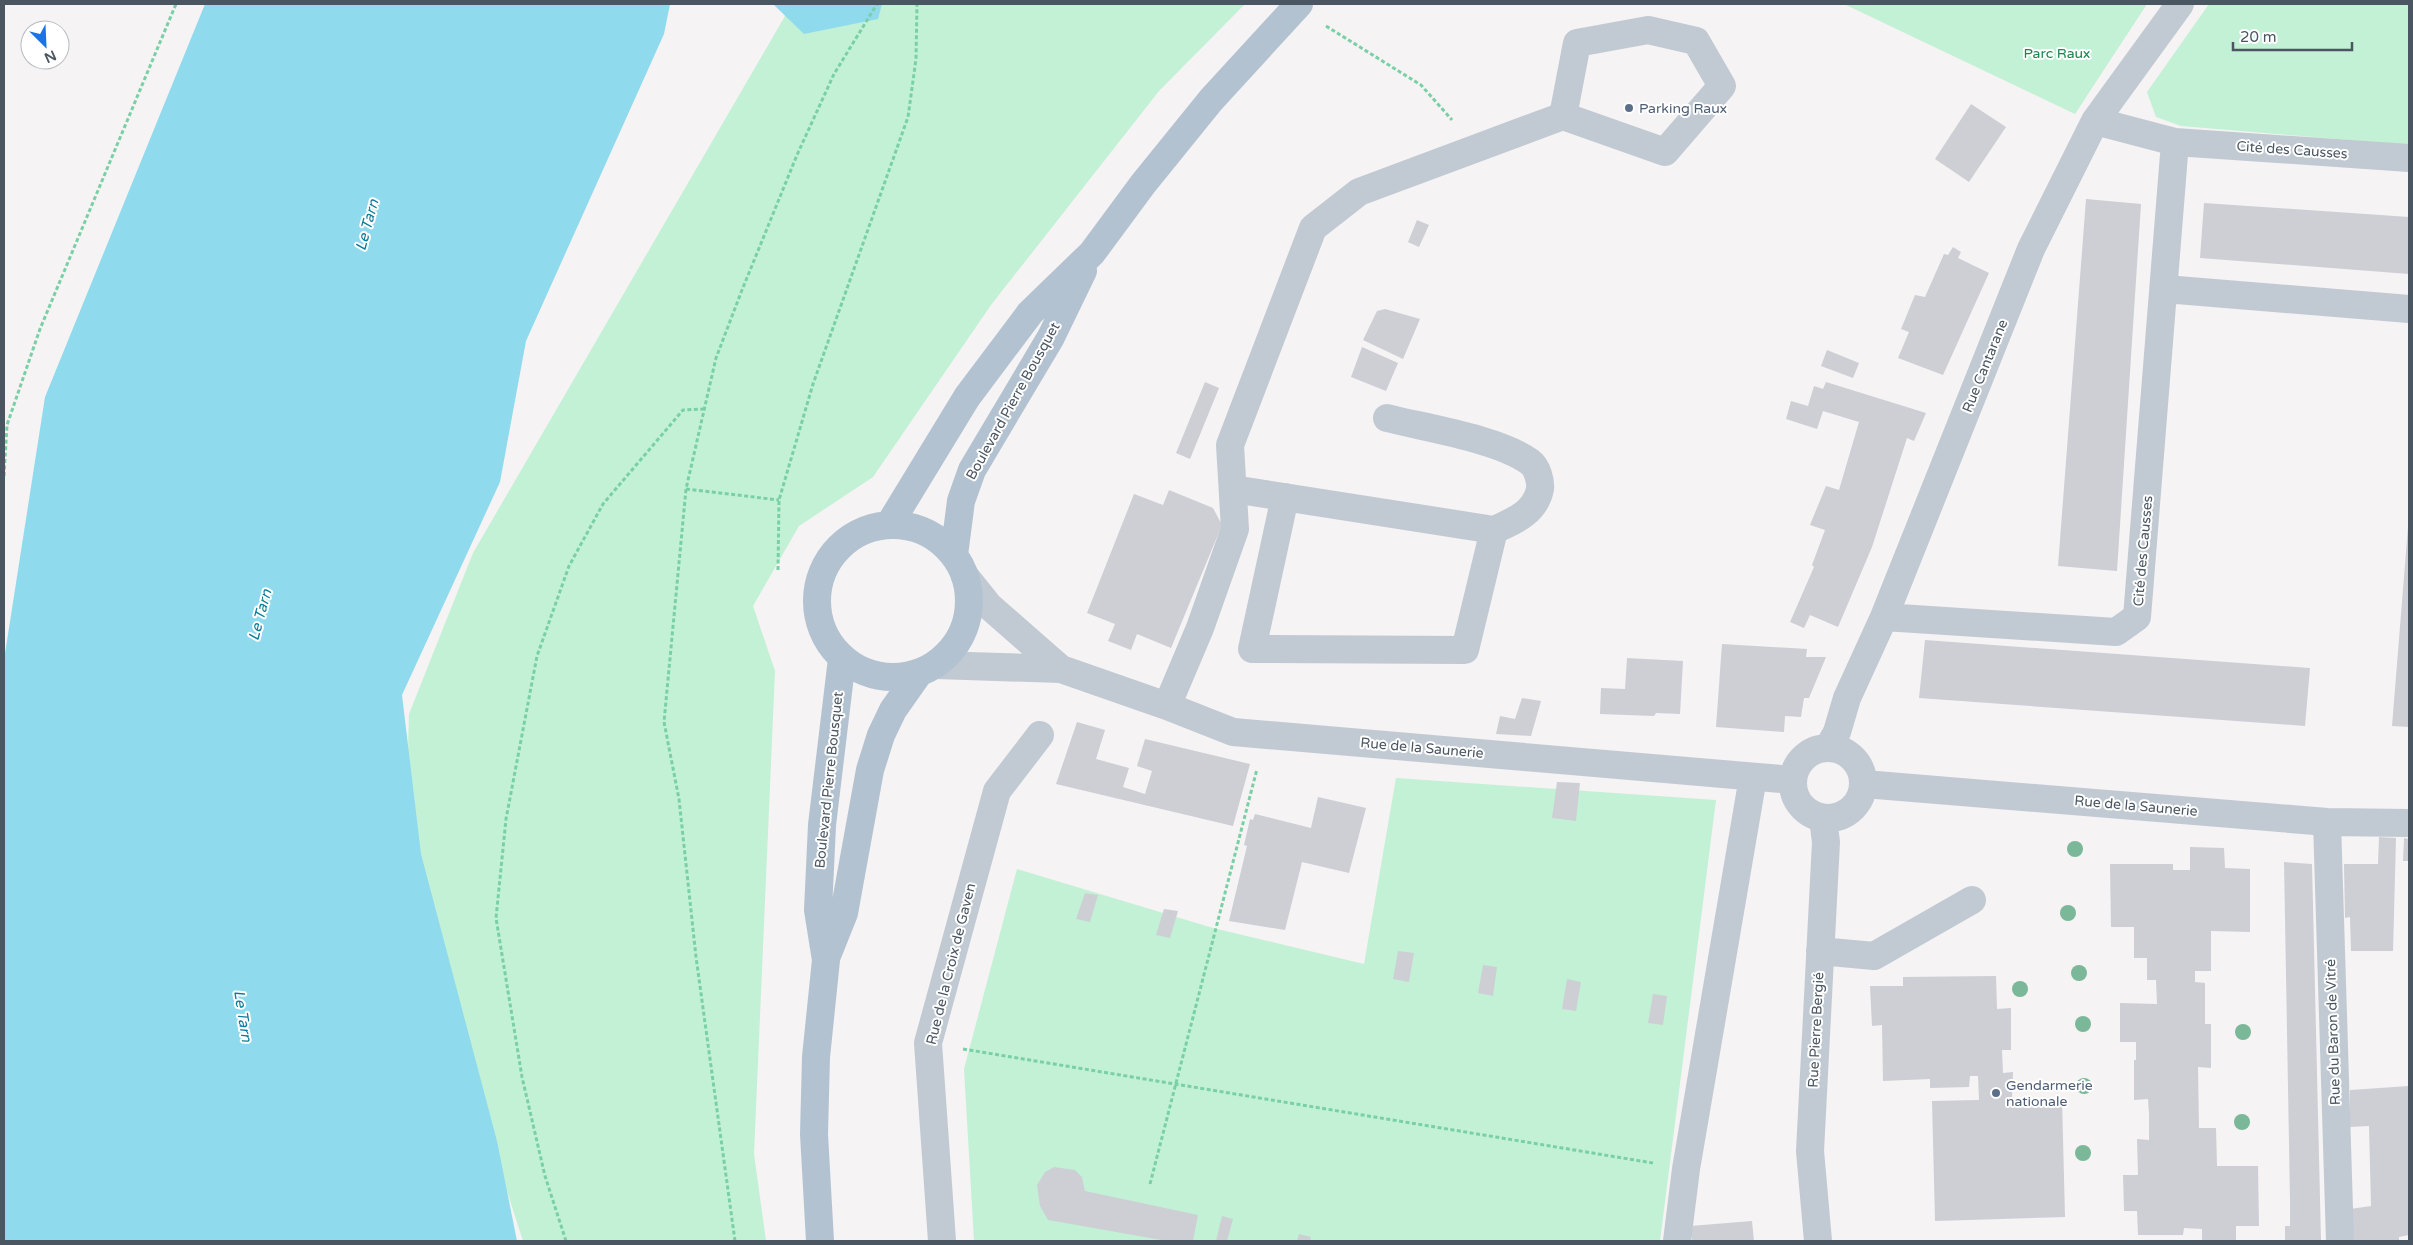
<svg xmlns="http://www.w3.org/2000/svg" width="2413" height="1245" font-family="'Varela Round',sans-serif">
	<rect width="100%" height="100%" fill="#f5f3f3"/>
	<path fill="#c3f1d5" d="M792 4H1245L1159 91 991 305 873 477 799 526 753 606 775 671 754 1154 766 1241H523L451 1017 404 895 409 714 473 553Z
		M1844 4H2147L2075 114Z
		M2209 4H2409V145L2181 126 2156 117 2147 92Z
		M1396 778 1716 800 1660 1241H974L964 1069 1017 869 1213 928 1364 964Z"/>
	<path fill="#90daee" d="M205 4H670L664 34 526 341 500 482 402 695 421 854 497 1141 517 1241H4V660L45 397Z
		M773 4H882L878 19 804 34Z"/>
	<path fill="#cdcfd5" d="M1971 104 2006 127 1969 182 1935 159Z
		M2086 199 2141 204 2117 571 2058 566Z
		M2204 203 2409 217V274L2200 258Z
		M1417 220 1429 225 1419 247 1408 242Z
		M1953 247 1961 252 1958 258 1989 273 1943 375 1898 358 1909 332 1901 329 1915 295 1925 297 1944 254 1948 255Z
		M1385 309 1420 319 1403 359 1363 340 1377 311Z
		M1362 347 1398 363 1386 391 1351 377Z
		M1827 350 1859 363 1853 378 1821 366Z
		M1205 382 1219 388 1190 459 1176 453Z
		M1826 382 1926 413 1914 441 1907 438 1872 547 1838 627 1810 615 1804 628 1790 622 1814 567 1812 565 1825 530 1810 525 1826 486 1839 490 1859 422 1823 411 1817 429 1786 419 1791 401 1808 406 1814 386 1823 389Z
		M1169 490 1213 508 1222 525 1171 648 1137 634 1131 650 1108 641 1115 624 1087 613 1134 494 1163 505Z
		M2408 527H2409V727L2392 726Z
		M1925 640 2310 668 2305 726 1919 698Z
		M1722 644 1807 649 1806 657H1826L1809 698H1804L1801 717 1785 716 1784 732 1716 727Z
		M1627 658 1683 661 1680 714 1656 713 1654 716 1600 714 1601 688 1625 689Z
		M1522 698 1541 701 1531 736 1496 734 1500 716 1515 719Z
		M1077 722 1105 730 1096 759 1129 768 1123 787 1145 794 1152 771 1137 766 1145 739 1250 764 1233 826 1056 784Z
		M1557 782 1580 783 1576 821 1552 818Z
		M1318 797 1366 808 1349 873 1302 862 1285 930 1229 921 1247 846 1244 845 1250 819 1253 820 1255 814 1311 828Z
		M2379 837 2396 838 2393 951H2351L2350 917 2345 918 2344 864H2378Z
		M2404 838 2409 839V861H2403Z
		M2190 847 2224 848 2225 868 2250 869V932L2211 931V971H2195V982L2205 983V1024H2211V1068L2198 1067 2199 1128H2216L2217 1166H2258L2259 1226H2236V1241H2202V1229L2184 1228 2183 1235H2138L2137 1211H2124L2123 1175H2138L2137 1139 2149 1140V1114L2148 1099 2134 1100V1060H2136V1042H2120V1003L2157 1004 2156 980H2147V958H2134V927H2111L2110 864H2173V870H2190Z
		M2284 862 2312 864 2321 1241H2285V1226H2290V1200Z
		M1085 893 1098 895 1090 922 1076 919Z
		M1164 909 1178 911 1170 938 1156 935Z
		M1398 951 1414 953 1409 982 1393 979Z
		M1483 965 1497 967 1493 996 1478 993Z
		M1996 976 1997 1009 2011 1008V1050H2002L2003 1073 2013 1072 2012 1099H2062L2065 1217 1935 1221 1932 1101 1979 1100 1978 1076H1970L1969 1087 1930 1088V1079L1883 1081 1882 1025 1872 1026 1870 986H1903V977Z
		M1567 979 1581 982 1576 1011 1562 1009Z
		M1653 994 1667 996 1663 1025 1648 1023Z
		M2409 1086V1235L2399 1237V1241H2350V1209L2371 1206 2369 1126 2350 1127V1090Z
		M1054 1167 1075 1170 1082 1177 1085 1191 1198 1215 1193 1241H1167L1048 1220 1040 1206 1037 1185 1045 1172Z
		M1222 1216 1233 1219 1227 1241H1216Z
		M1752 1221 1754 1241H1692L1690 1226Z
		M1299 1234 1311 1237 1310 1241H1297Z"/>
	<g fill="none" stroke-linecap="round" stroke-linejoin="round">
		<path stroke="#7ad0a6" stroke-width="3" stroke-dasharray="4 2.5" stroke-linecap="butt" d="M1326 26 1421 85 1452 120
			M4 476 7 425 40 329 176 4
			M686 489 779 500
			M778 570 779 500 813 384 908 117 916 59 917 4
			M963 1049 1653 1163
			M1150 1184 1257 769
			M566 1241 545 1176 522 1077 496 918 506 819 537 656 569 566 603 504 683 410 703 409
			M735 1241 696 957 679 799 664 722 686 489 716 358 742 290 797 155 834 74 877 4"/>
		<path stroke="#c1cad2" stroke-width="28" d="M2095 121 2175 142 2409 158
			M2165 289 2409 309
			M1233 489 1494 530C1514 521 1535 513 1540 489 1541 481 1537 467 1530 462 1499 439 1426 428 1387 418
			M1285 497 1252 649 1465 650 1494 530
			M1884 617 2116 632 2137 617 2175 142
			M936 665 1061 669 989 606 965 576
			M1061 669 1167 706 1233 732 1793 780
			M1167 706 1200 628 1235 529 1230 445 1313 228 1359 192 1563 116 1665 152 1722 86 1696 41 1648 30 1577 43 1563 116
			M1793 783a35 35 0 1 1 70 0a35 35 0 1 1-70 0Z
			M1828 748 1837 732 1847 698 1884 617 2031 249 2095 121 2180 4
			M1864 784 2327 822 2409 823
			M2327 822 2340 1241
			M1820 951 1874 956 1972 900
			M942 1241 928 1043 997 791 1040 735
			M1677 1241 1686 1169 1753 777
			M1818 1241 1810 1151 1826 842 1823 819"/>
		<path stroke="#b3c2d1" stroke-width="28" d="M889 525 967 397 1030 313 1092 253 1143 184 1211 100 1299 4
			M817 601a76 76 0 1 1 152 0a76 76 0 1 1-152 0Z
			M954 555 961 501 972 470 1051 337 1083 271
			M826 958 844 913 870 770 881 735 893 710 919 673
			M820 1241 814 1134 816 1057 826 960 818 910 822 825 842 659"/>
	</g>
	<g fill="#7bb799">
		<circle cx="2075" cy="849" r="8"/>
		<circle cx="2068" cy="913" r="8"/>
		<circle cx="2079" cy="973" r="8"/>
		<circle cx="2020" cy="989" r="8"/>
		<circle cx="2083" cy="1024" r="8"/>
		<circle cx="2243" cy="1032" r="8"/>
		<circle cx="2084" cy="1086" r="8"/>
		<circle cx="2242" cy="1122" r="8"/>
		<circle cx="2083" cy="1153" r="8"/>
	</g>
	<g fill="#5c6f8a" stroke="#fff" stroke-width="2">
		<circle cx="1629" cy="108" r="5"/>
		<circle cx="1996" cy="1093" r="5"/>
	</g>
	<g text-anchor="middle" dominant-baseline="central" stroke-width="4" stroke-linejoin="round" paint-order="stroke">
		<g font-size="14" fill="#17864f" stroke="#fff">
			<text x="2057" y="53">Parc Raux</text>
		</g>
		<g font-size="14" fill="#4e5e75" stroke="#fff" text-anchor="start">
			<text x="1639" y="108">Parking Raux</text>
			<text x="2006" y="1085">Gendarmerie<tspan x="2006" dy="16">nationale</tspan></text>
		</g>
		<g font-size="14" fill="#4a5661" stroke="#fff">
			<text transform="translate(2292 150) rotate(4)">Cité des Causses</text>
			<text transform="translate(1985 366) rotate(-68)">Rue Cantarane</text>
			<text transform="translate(1013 401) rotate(-61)">Boulevard Pierre Bousquet</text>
			<text transform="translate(2143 551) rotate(-85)">Cité des Causses</text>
			<text transform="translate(1422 748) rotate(5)">Rue de la Saunerie</text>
			<text transform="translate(829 780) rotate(-84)">Boulevard Pierre Bousquet</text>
			<text transform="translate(2136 806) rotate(5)">Rue de la Saunerie</text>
			<text transform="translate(951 964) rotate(-76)">Rue de la Croix de Gaven</text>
			<text transform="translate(1816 1030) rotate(-87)">Rue Pierre Bergié</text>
			<text transform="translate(2333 1032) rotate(-92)">Rue du Baron de Vitré</text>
		</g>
		<g font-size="15" font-style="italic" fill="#0c7c9b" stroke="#fff">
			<text transform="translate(367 225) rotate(-75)">Le Tarn</text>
			<text transform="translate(260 615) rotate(-75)">Le Tarn</text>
			<text transform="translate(243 1016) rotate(81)">Le Tarn</text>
		</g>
	</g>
	<rect width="2413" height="1245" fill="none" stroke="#4a5661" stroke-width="10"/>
	<g transform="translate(45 45) rotate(156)"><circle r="24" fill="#ffffff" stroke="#b7bbc0"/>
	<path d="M0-4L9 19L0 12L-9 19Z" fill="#1a73e8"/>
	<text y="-8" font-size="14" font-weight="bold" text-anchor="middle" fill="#4a5661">N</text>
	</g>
	<path d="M2233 42v8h119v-8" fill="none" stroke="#4a5661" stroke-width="2.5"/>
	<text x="2240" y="42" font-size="15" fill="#4a5661" stroke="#ffffff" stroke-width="4" paint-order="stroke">20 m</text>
</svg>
